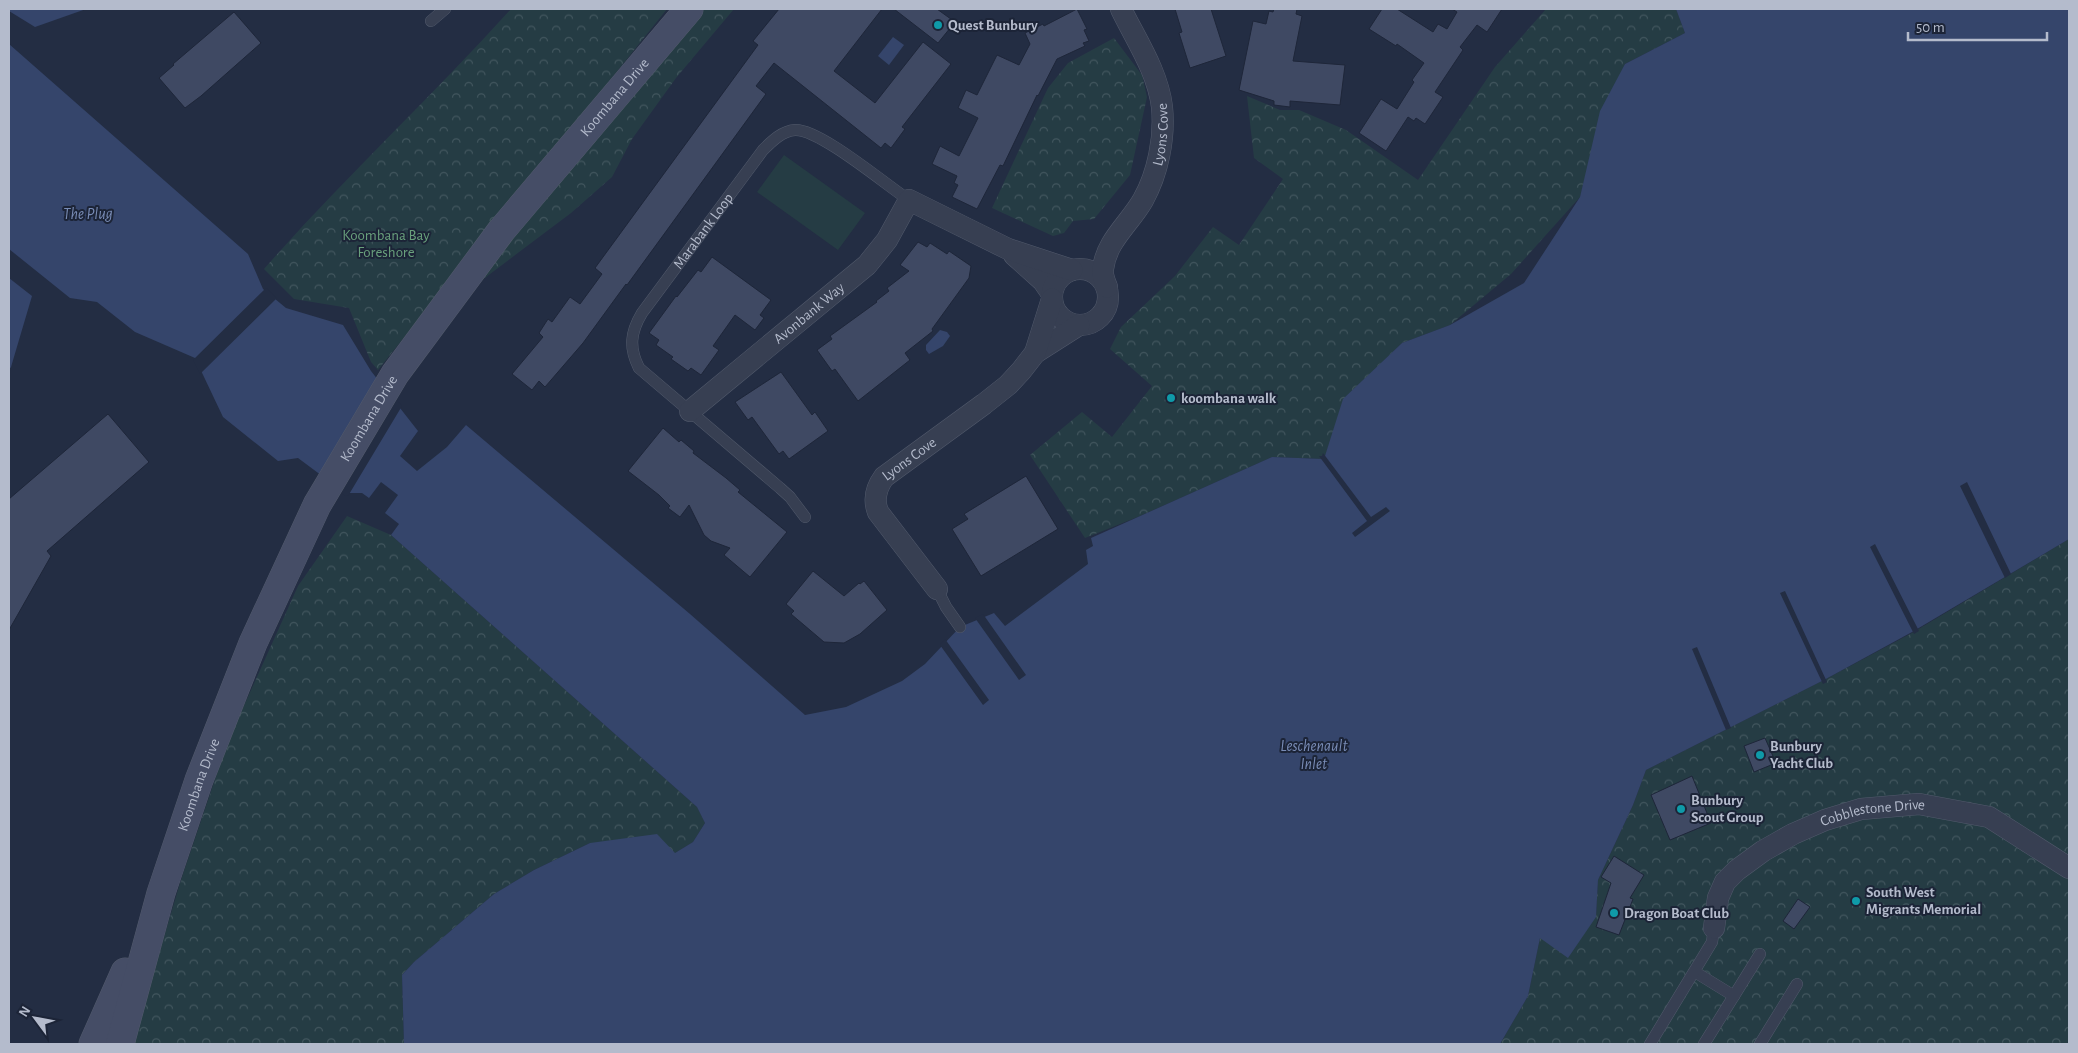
<svg xmlns="http://www.w3.org/2000/svg" width="2078" height="1053" font-family="'Alegreya Sans',sans-serif">
	<defs>
		<pattern id="park-crowns" width="20" height="18" patternUnits="userSpaceOnUse" patternTransform="scale(1.25)"><rect width="20" height="18" fill="#253c44"/><path d="M2 6a3 3 0 1 1 6 0M12 15a3 3 0 1 1 6 0" fill="none" stroke="#42565e"/></pattern>
	</defs>
	<rect width="100%" height="100%" fill="#232d43"/>
	<path fill="url(#park-crowns)" d="M511 9H667L378 370 371 362 349 308 294 299 264 269C343 179 431 98 511 9Z
		M700 9H734L676 78 632 139 612 177 571 213 466 292Z
		M1546 9H1676L1685 33 1625 64 1591 155 1580 197 1511 274 1450 325 1402 343 1344 399 1324 459 1272 457 1140 516 1085 538 1030 455 1082 412 1112 437 1152 386 1110 349 1121 327 1175 276 1213 227 1239 245 1283 179 1254 158 1247 96 1280 110H1299L1346 130 1418 180 1495 67Z
		M1114 38 1142 75 1147 97 1130 175 1094 219 1073 221 1064 233 1053 236 992 208 1048 88 1068 63Z
		M347 516 391 535 697 807 705 823 693 842 675 853 590 843 534 870 494 894 414 962 402 975 404 1044H133L135 1034 181 880 228 741 298 586Z
		M2069 539V1044H1500L1528 996 1540 938 1596 917 1598 880 1633 805 1646 770 1824 680 1912 633Z"/>
	<path fill="#253c44" d="M784 155 865 213 838 250 757 192Z"/>
	<path fill="#35456b" d="M9 9H86L35 27 9 11Z
		M1676 9H2069V539L1912 632 1824 680 1646 770 1633 805 1598 880 1596 917 1568 958 1540 938 1528 996 1500 1044H404L402 975 414 962 494 894 534 870 590 843 657 834 675 853 693 842 705 823 697 807 391 535 399 524 385 513 398 495 381 482 369 498 362 493H345L298 458 278 461 223 417 195 358 135 332 97 302 70 298 9 249V44L248 254 263 289 286 308 343 325 371 371 418 431 400 456 417 471 447 447 466 425 690 614 805 715 846 707 902 681 925 664 960 627 994 613 1005 626 1088 564 1086 550 1093 546 1091 538 1272 457 1324 459 1343 399 1402 343 1450 325 1524 283 1580 197 1600 111 1625 64 1685 33Z
		M893 37 904 45 889 65 878 56Z
		M9 278 32 296 11 367 9 370Z
		M940 330 947 332 950 336 943 346 929 354 926 350V345Z"/>
	<path fill="#232d43" d="M266 288 277 298 200 374 193 360Z
		M380 379 402 406 348 496 344 495 320 478Z
		M1323 453 1371 517 1386 507 1390 511 1355 537 1352 533 1367 521 1319 456H1322Z
		M1967 482 2011 574 2005 578 1960 486Z
		M1875 544 1919 631 1914 634 1870 547Z
		M1785 591 1827 682 1823 684 1780 593Z
		M983 614 1026 675 1019 680 975 618Z
		M945 639 989 700 983 705 940 645Z
		M1697 647 1731 728 1726 730 1692 649Z"/>
	<path fill="#3f4963" stroke="#1e2639" d="M779 9H882L834 71 875 103 923 42 951 64 902 127 905 129 891 148 885 143 881 148 774 63 756 86 766 94 627 285 626 284 583 343 545 387 539 381 532 390 512 374 543 337 539 333 548 319 552 322 570 297 580 304 602 274 595 268 758 45 753 41Z
		M894 9H937L955 22 938 43Z
		M1077 9 1087 29 1084 30 1089 41 1083 43 1085 46 1057 59 1038 96 1037 95 1003 166 1000 165 977 209 952 197 958 185 954 183 957 176 932 164 940 146 959 156 978 118 958 108 966 90 977 95 997 55 1019 65 1030 44 1025 33 1043 24 1044 26Z
		M1175 9H1211L1226 56 1190 68 1179 33 1182 32Z
		M1274 9H1297L1296 14 1302 16 1293 61 1345 65 1340 105 1290 101V107L1274 105V101L1239 90 1253 21 1266 24 1269 11 1273 12Z
		M1382 9H1397L1433 32 1438 24 1447 29 1457 12 1452 9H1502L1487 32 1477 25 1460 47 1463 50 1435 92 1443 97 1425 124 1416 118 1414 121 1408 117 1386 151 1359 133 1381 99 1397 109 1414 82 1412 80 1424 63 1397 44 1396 46 1369 29Z
		M234 12 261 43 201 96 185 108 159 78 174 65 173 64Z
		M918 242 927 247 930 243 947 254 949 251 971 266 969 278 932 329 933 331 905 353 910 360 858 401 835 369 832 371 817 350 832 339 830 336 877 302 876 301 889 291 887 288 909 271 900 265Z
		M712 257 771 300 760 315 764 318 755 330 735 315 713 346 719 350 701 375 691 368 688 371 671 359 673 357 656 345 659 340 649 333 676 296 677 297 698 270 701 272Z
		M781 372 812 415 815 412 828 431 789 459 783 451 779 454 752 417 748 420 735 402Z
		M108 414 149 462 47 551 51 556 9 630V499Z
		M663 428 679 442 681 440 694 451 693 453 726 478 740 490 738 492 787 532 750 577 724 555 730 548 711 541 704 535 689 505 680 517 668 508 670 506 659 495 628 471Z
		M1026 476 1058 529 981 576 952 529 968 519 964 514Z
		M813 571 844 596 859 583 860 584 864 581 887 610 860 634 844 643 824 642 791 614 794 611 786 604Z
		M1765 738 1776 763 1754 772 1744 746Z
		M1692 776 1711 823 1670 840 1651 795Z
		M1614 856 1644 875 1630 898 1633 899 1619 935 1596 927 1611 883 1601 877Z
		M1798 899 1810 907 1794 929 1783 921Z"/>
	<g fill="none" stroke-linecap="round" stroke-linejoin="round">
		<defs>
			<g id="lane">
				<path d="M431 21 445 9"/>
				<path id="s1" d="M805 517 790 497 780 488 639 368C629 348 630 333 642 313L763 150C772 141 782 131 795 130 820 129 886 185 909 200"/>
				<path d="M937 589 946 607 960 627"/>
				<path d="M1695 972 1734 996"/>
				<path d="M1650 1044 1712 942 1714 928"/>
				<path d="M1704 1044 1760 954"/>
				<path d="M1760 1044 1797 984"/>
			</g>
			<g id="street">
				<path d="M1014 255 1043 281 1052 294"/>
				<circle cx="1080" cy="297" r="28"/>
				<path id="s2" d="M1107 287C1105 282 1102 275 1103 269 1106 241 1130 223 1143 200 1158 173 1165 138 1162 107 1158 72 1136 40 1121 9"/>
				<path d="M1035 353 1079 325"/>
				<path id="s3" d="M690 411 867 265 887 240 909 200 1008 249 1072 270"/>
				<path id="s4" d="M937 589 878 512C873 499 876 488 884 477L984 404 1008 385 1021 371 1035 353 1052 299"/>
				<path id="s5" d="M1714 928 1718 898 1725 882 1737 870 1763 851 1793 834 1825 820 1861 809 1919 804 1989 817 2069 868"/>
			</g>
			<g id="secondary">
				<path d="M93 1044 125 972"/>
				<path id="s6" d="M120 1044 161 893 199 780 253 643 317 505 395 374 501 231 689 9"/>
			</g>
		</defs>
		<use href="#lane" stroke="#525a6c" stroke-width="12"/>
		<use href="#street" stroke="#525a6c" stroke-width="22"/>
		<use href="#secondary" stroke="#525a6c" stroke-width="29"/>
		<use href="#lane" stroke="#373f52" stroke-width="11"/>
		<use href="#street" stroke="#373f52" stroke-width="21"/>
		<use href="#secondary" stroke="#454d66" stroke-width="28"/>
	</g>
	<g fill="#0f9aa8" stroke="#1c2437" stroke-width="2">
		<circle cx="938" cy="25" r="5"/>
		<circle cx="1171" cy="398" r="5"/>
		<circle cx="1760" cy="755" r="5"/>
		<circle cx="1681" cy="809" r="5"/>
		<circle cx="1856" cy="901" r="5"/>
		<circle cx="1614" cy="913" r="5"/>
	</g>
	<g text-anchor="middle" dominant-baseline="central" stroke-width="4" stroke-linejoin="round" paint-order="stroke">
		<g font-size="15" font-weight="bold" fill="#b4bbcc" stroke="#1c2437" text-anchor="start">
			<text x="948" y="25">Quest Bunbury</text>
			<text x="1181" y="398">koombana walk</text>
			<text x="1770" y="746">Bunbury<tspan x="1770" dy="17">Yacht Club</tspan></text>
			<text x="1691" y="800">Bunbury<tspan x="1691" dy="17">Scout Group</tspan></text>
			<text x="1866" y="892">South West<tspan x="1866" dy="17">Migrants Memorial</tspan></text>
			<text x="1624" y="913">Dragon Boat Club</text>
		</g>
		<g font-size="15" fill="#b4bbcc" stroke="#1c2437">
			<text stroke="none"><textPath href="#s6" startOffset="1081">Koombana Drive</textPath></text>
			<text stroke="none"><textPath href="#s2" startOffset="168">Lyons Cove</textPath></text>
			<text stroke="none"><textPath href="#s1" startOffset="384">Marabank Loop</textPath></text>
			<text stroke="none"><textPath href="#s3" startOffset="154">Avonbank Way</textPath></text>
			<text stroke="none"><textPath href="#s6" startOffset="676">Koombana Drive</textPath></text>
			<text stroke="none"><textPath href="#s4" startOffset="165">Lyons Cove</textPath></text>
			<text stroke="none"><textPath href="#s6" startOffset="271">Koombana Drive</textPath></text>
			<text stroke="none"><textPath href="#s5" startOffset="215">Cobblestone Drive</textPath></text>
		</g>
		<g font-size="15" fill="#69a07c" stroke="#1c2437">
			<text x="386" y="235">Koombana Bay<tspan x="386" dy="17">Foreshore</tspan></text>
		</g>
		<g font-size="16" font-style="italic" fill="#798cb6" stroke="#1c2437">
			<text x="88" y="214">The Plug</text>
			<text x="1314" y="746">Leschenault<tspan x="1314" dy="18">Inlet</tspan></text>
		</g>
	</g>
	<rect width="2078" height="1053" fill="none" stroke="#b4bbcc" stroke-width="20"/>
	<g transform="translate(35 1018) rotate(302)" stroke="#1c2437" stroke-width="4" paint-order="stroke">
	<path d="M0-4L9 19L0 12L-9 19Z" fill="#b4bbcc"/>
	<text y="-8" font-size="14" font-weight="bold" text-anchor="middle" fill="#b4bbcc">N</text>
	</g>
	<path d="M1908 32v8h139v-8" fill="none" stroke="#b4bbcc" stroke-width="2.5"/>
	<text x="1916" y="32" font-size="15" fill="#b4bbcc" stroke="#1c2437" stroke-width="4" paint-order="stroke">50 m</text>
</svg>
